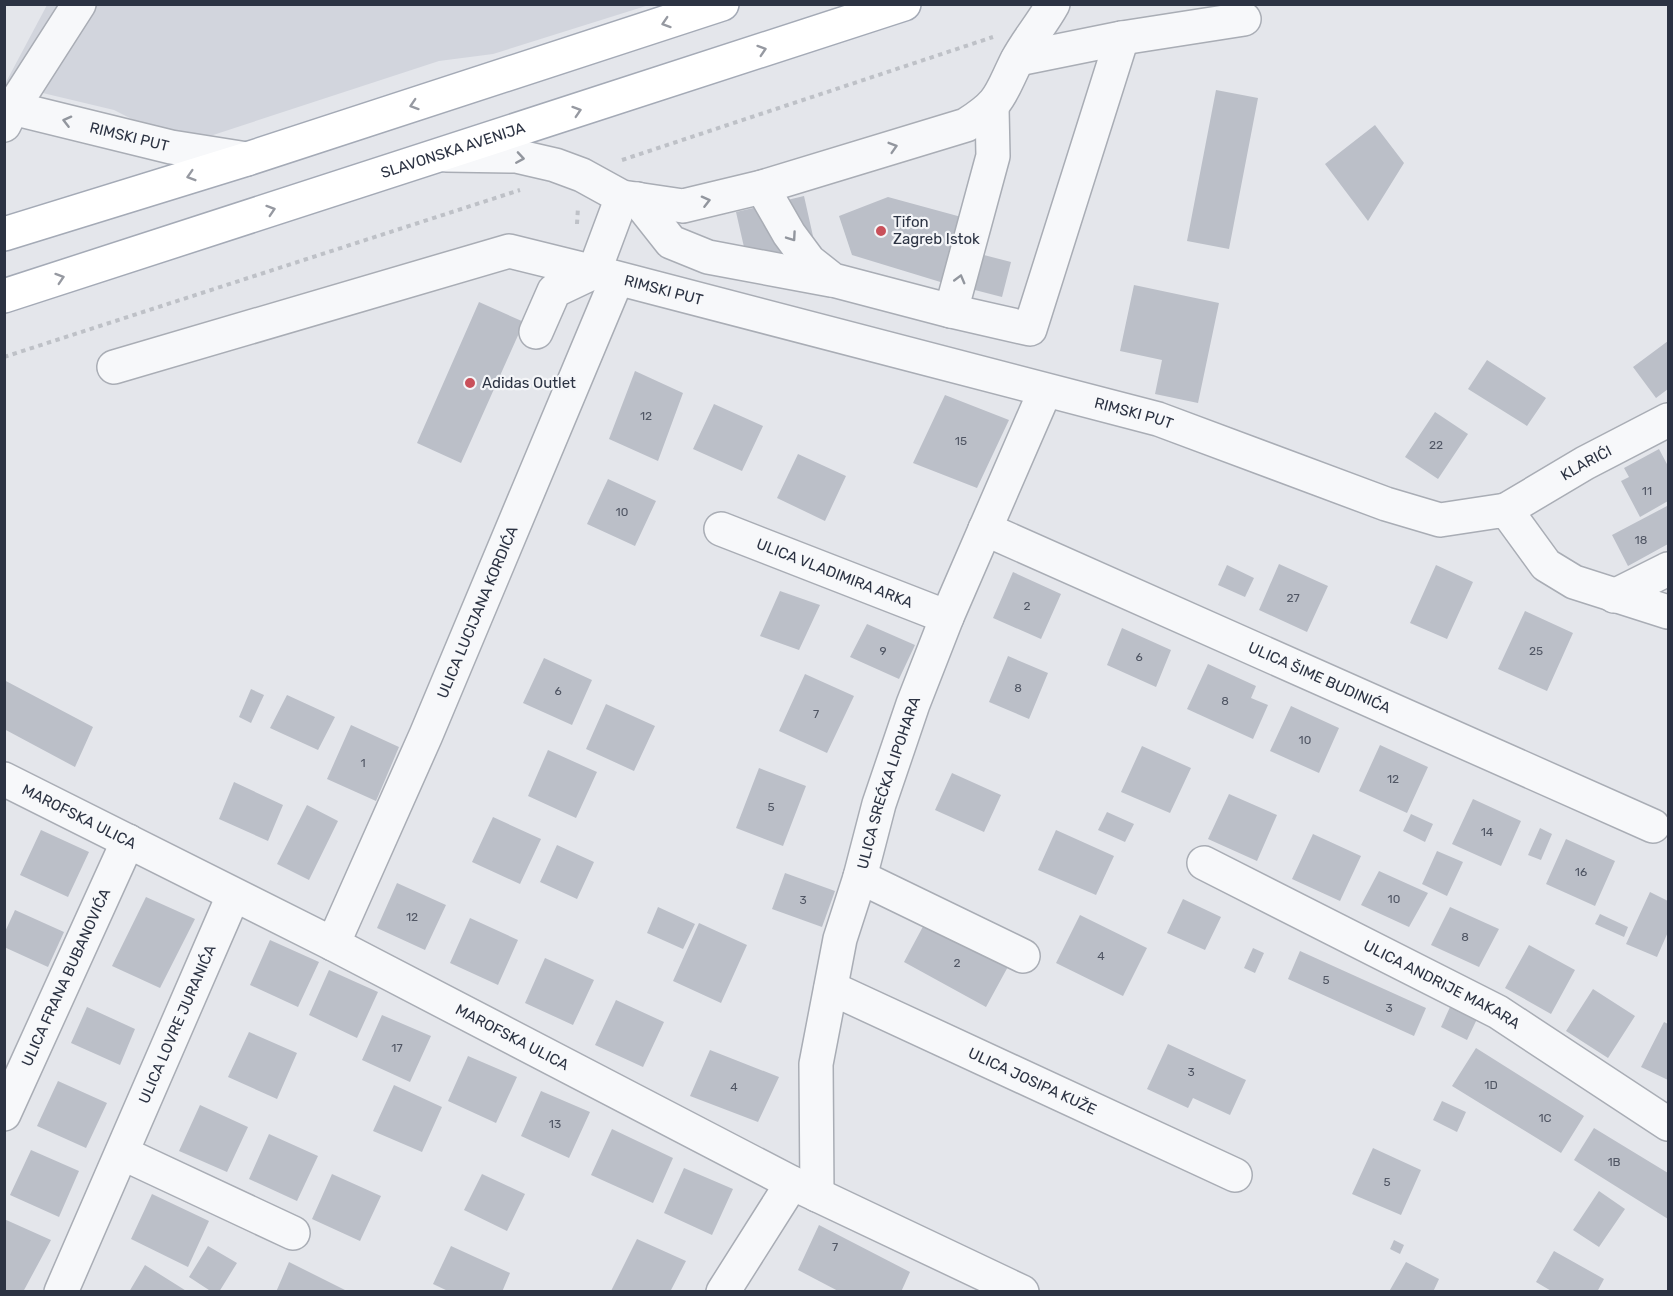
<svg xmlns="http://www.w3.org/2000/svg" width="1673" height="1296" font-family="Rubik,sans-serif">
	<rect width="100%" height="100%" fill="#e4e6eb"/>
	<path fill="#d2d5dd" d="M47 5H649L493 54 439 61 207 137 171 139 114 110 5 84Z"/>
	<path fill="#bbbfc8" d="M1216 90 1258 98 1229 249 1187 241Z
		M1375 125 1404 163 1368 221 1325 164Z
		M804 196 817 254 749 269 736 212Z
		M888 197 965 218 947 284 852 255 839 216Z
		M980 254 1011 262 1002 297 971 289Z
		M1134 285 1219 303 1198 403 1155 394 1162 360 1120 351Z
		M479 302 524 322 461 463 417 443Z
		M1668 341V389L1656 398 1633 367Z
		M1487 360 1546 398 1527 426 1468 389Z
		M635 371 683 393 658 461 609 439Z
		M945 395 1009 420 977 488 913 463Z
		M714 404 763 426 742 471 693 449Z
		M1435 412 1468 434 1438 479 1405 457Z
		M1659 449 1668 466V501L1640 517 1621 481 1629 477 1624 468Z
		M798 454 846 476 825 521 777 498Z
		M608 479 656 501 635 546 587 524Z
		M1667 506 1668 544 1628 566 1612 535Z
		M1279 564 1328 586 1307 632 1259 610Z
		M1227 565 1254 578 1245 597 1218 585Z
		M1436 565 1473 582 1447 639 1410 623Z
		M1013 572 1061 594 1041 639 993 618Z
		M780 591 820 605 799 650 760 636Z
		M1525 611 1573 633 1547 691 1498 669Z
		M867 624 915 645 899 679 850 657Z
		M1122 628 1171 650 1156 687 1107 665Z
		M1008 656 1048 673 1029 719 989 702Z
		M544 658 592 680 572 725 523 703Z
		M1208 664 1256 686 1251 698 1268 705 1253 739 1187 709Z
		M805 674 854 696 827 753 779 731Z
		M4 680 93 727 75 767 4 729Z
		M251 689 264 695 251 723 239 717Z
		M287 695 335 717 318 750 270 728Z
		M606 704 655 726 634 771 586 749Z
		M1291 706 1339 728 1319 773 1270 751Z
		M351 725 399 747 376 801 327 779Z
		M1380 745 1428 767 1407 813 1359 791Z
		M1142 746 1191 768 1170 813 1121 792Z
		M548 750 597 772 576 818 528 796Z
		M759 768 806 786 783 846 736 828Z
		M952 773 1001 795 984 832 935 810Z
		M234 782 283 805 268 841 219 819Z
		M1229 794 1277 815 1257 861 1208 839Z
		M1473 799 1521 821 1501 866 1452 844Z
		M307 805 338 821 309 880 277 864Z
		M1107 812 1134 824 1125 842 1098 830Z
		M1411 814 1433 824 1425 842 1403 831Z
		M493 817 541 839 520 884 472 862Z
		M1540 828 1552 834 1541 860 1528 855Z
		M41 830 89 852 68 897 20 875Z
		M1056 830 1114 856 1096 895 1038 870Z
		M1313 834 1361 856 1340 901 1292 879Z
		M1566 839 1615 861 1595 906 1546 884Z
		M557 845 594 862 577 899 540 882Z
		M1437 851 1463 862 1447 896 1422 884Z
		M1379 871 1428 893 1409 927 1361 905Z
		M785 873 835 891 822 927 772 909Z
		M397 883 446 905 425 950 377 928Z
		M1650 892 1668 901V932L1657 957 1626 944Z
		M146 897 195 919 160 988 112 966Z
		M1183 899 1221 917 1205 950 1167 933Z
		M658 907 695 924 683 949 647 933Z
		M1450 907 1499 929 1479 967 1431 945Z
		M15 910 64 932 48 967 4 947V934Z
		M1600 914 1628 927 1624 937 1595 924Z
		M1080 915 1147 948 1123 996 1056 963Z
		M470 918 518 940 498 985 450 963Z
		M927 919 1010 963 986 1007 904 962Z
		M699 923 747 945 721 1003 673 981Z
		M270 940 319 962 298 1007 250 985Z
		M1529 945 1575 970 1551 1014 1505 988Z
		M1253 948 1264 953 1255 973 1244 968Z
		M1300 951 1426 1008 1414 1036 1288 979Z
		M545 958 594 980 573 1025 525 1003Z
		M329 970 378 992 357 1038 309 1015Z
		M1593 989 1635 1016 1608 1058 1566 1031Z
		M616 1000 664 1022 643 1067 595 1045Z
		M87 1007 135 1029 120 1065 71 1043Z
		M1450 1007 1477 1019 1467 1040 1441 1027Z
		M382 1015 431 1036 410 1082 362 1060Z
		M1664 1022 1668 1024V1080L1641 1067Z
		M249 1032 297 1053 277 1099 228 1077Z
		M1168 1044 1246 1080 1230 1115 1193 1098 1188 1108 1147 1089Z
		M1476 1048 1584 1116 1561 1153 1452 1086Z
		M710 1050 779 1077 758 1122 690 1096Z
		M468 1056 517 1077 496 1123 448 1101Z
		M58 1081 107 1103 86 1148 37 1126Z
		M394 1085 442 1107 422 1152 373 1131Z
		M541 1091 590 1112 569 1158 521 1136Z
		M1442 1101 1466 1112 1457 1132 1433 1120Z
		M200 1105 248 1127 227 1172 179 1151Z
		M1594 1128 1668 1173V1219L1574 1160Z
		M612 1129 673 1158 653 1203 591 1175Z
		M269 1134 318 1156 297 1201 249 1179Z
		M1373 1148 1421 1170 1401 1215 1352 1194Z
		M31 1150 79 1171 59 1217 10 1195Z
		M684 1168 733 1189 712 1235 664 1213Z
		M332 1174 381 1196 360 1241 312 1219Z
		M482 1174 525 1194 507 1231 464 1210Z
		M1599 1191 1625 1209 1599 1247 1573 1230Z
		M152 1194 209 1221 188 1267 131 1239Z
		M4 1219 51 1240 23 1292H4Z
		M819 1225 910 1272 901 1292H840L798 1270Z
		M637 1239 686 1261 670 1292 611 1291Z
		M1394 1240 1404 1245 1400 1254 1390 1249Z
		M208 1246 237 1263 219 1292H212L189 1277Z
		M451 1246 510 1273 502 1292H450L433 1284Z
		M1554 1251 1604 1279 1597 1292H1553L1536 1282Z
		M289 1262 349 1292H276Z
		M1406 1262 1439 1279 1433 1292 1390 1290Z
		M145 1265 188 1292H129Z"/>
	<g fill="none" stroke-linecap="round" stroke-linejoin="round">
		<defs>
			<g id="minor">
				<path d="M1018 59 1122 38 1244 19"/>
				<path id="s1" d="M4 106 171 147 247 159"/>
				<path d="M4 125 13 107 79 4"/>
				<path d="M446 155 516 156 555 165 582 175 622 197 683 206 762 187 966 125C1002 102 999 96 1017 60 1027 41 1042 24 1053 4"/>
				<path d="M762 187 789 234 809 261 833 280 951 311 993 156 992 108"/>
				<path id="s2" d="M622 197 594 272 1158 419 1386 504 1440 520 1506 510 1546 565 1574 582 1668 612"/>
				<path d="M637 199 671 242 708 257 831 280"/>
				<path d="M951 311 1030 329 1122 38"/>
				<path d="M536 332 554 291 594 272"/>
				<path d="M114 367 509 251 594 272"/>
				<path id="s3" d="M1506 510 1585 463 1668 420"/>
				<path id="s4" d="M721 529 947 617"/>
				<path id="s5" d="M985 529 1653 826"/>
				<path d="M1614 596 1668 569"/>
				<path id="s6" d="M4 779 333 944 792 1183 1022 1292"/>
				<path id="s7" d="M1204 863 1498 1012 1668 1124"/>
				<path d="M860 877 1023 956"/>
				<path id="s8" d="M333 944 426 735 617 279"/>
				<path id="s9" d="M831 988 1235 1175"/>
				<path id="s10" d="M4 1114 128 841"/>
				<path d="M122 1153 293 1233"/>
				<path id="s11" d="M817 1195 816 1064 840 939 860 877 879 804 913 704 947 617 1045 391"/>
				<path id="s12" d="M61 1292 233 896"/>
				<path d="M723 1292 792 1183"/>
			</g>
			<g id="major">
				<path d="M4 234 247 159 722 4"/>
				<path id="s13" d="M4 296 904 4"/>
			</g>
		</defs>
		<use href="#minor" stroke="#a9adb5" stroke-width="36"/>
		<use href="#major" stroke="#a4aab6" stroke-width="36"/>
		<path stroke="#bec1c7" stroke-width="4" stroke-dasharray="4.5 4.5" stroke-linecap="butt" d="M622 160 993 37
			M577 224 578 207
			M4 357 520 190"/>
		<use href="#minor" stroke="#f7f8fa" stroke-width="33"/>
		<use href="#major" stroke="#fff" stroke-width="33"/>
	</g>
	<defs><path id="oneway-chevron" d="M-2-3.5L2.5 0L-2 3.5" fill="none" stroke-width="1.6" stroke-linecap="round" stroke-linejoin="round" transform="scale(1.5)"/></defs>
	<g stroke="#9699a1">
		<use href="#oneway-chevron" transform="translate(666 23) rotate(162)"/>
		<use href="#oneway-chevron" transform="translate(762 50) rotate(-18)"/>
		<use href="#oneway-chevron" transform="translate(414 105) rotate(162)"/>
		<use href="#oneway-chevron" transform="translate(577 111) rotate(-18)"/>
		<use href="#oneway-chevron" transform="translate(191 176) rotate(163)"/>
		<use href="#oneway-chevron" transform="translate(271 210) rotate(-18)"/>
		<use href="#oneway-chevron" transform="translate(60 278) rotate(-18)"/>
	</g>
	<g stroke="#92969e">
		<use href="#oneway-chevron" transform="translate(67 121) rotate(-166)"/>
		<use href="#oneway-chevron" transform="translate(893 147) rotate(-17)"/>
		<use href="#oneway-chevron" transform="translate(520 158) rotate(9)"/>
		<use href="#oneway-chevron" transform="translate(706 201) rotate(-14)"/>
		<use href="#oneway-chevron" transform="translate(792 237) rotate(55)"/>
		<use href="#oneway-chevron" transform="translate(960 279) rotate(-75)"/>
	</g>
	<g fill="#c9505a" stroke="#f4f5f8" stroke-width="2">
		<circle cx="881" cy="231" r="6"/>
		<circle cx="470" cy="383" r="6"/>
	</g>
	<g text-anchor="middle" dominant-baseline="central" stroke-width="4.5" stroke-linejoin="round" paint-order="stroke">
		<g font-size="12" fill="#505664">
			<text x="646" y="416">12</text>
			<text x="961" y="441">15</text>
			<text x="1436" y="445">22</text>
			<text x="1647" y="491">11</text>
			<text x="622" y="512">10</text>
			<text x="1641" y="540">18</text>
			<text x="1293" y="598">27</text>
			<text x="1027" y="606">2</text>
			<text x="883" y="651">9</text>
			<text x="1536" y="651">25</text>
			<text x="1139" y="657">6</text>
			<text x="1018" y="688">8</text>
			<text x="558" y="691">6</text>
			<text x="1225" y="701">8</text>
			<text x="816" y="714">7</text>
			<text x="1305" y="740">10</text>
			<text x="363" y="763">1</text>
			<text x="1393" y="779">12</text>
			<text x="771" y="807">5</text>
			<text x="1487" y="832">14</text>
			<text x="1581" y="872">16</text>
			<text x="1394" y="899">10</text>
			<text x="803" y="900">3</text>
			<text x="412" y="917">12</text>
			<text x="1465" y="937">8</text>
			<text x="1101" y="956">4</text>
			<text x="957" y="963">2</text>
			<text x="1326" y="980">5</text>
			<text x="1389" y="1008">3</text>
			<text x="397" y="1048">17</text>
			<text x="1191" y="1072">3</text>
			<text x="1491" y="1085">1D</text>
			<text x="734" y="1087">4</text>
			<text x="1545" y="1118">1C</text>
			<text x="555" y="1124">13</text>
			<text x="1614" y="1162">1B</text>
			<text x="1387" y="1182">5</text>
			<text x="835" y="1247">7</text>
		</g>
		<g font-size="15" fill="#2c3343" stroke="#f4f5f8">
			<text stroke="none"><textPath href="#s1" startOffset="129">RIMSKI PUT</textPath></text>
			<text stroke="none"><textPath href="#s13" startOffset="472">SLAVONSKA AVENIJA</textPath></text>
			<text stroke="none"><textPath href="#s2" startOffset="152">RIMSKI PUT</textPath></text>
			<text stroke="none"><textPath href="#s2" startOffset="638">RIMSKI PUT</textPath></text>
			<text stroke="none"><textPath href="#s3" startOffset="93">KLARIĆI</textPath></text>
			<text stroke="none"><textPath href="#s4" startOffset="122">ULICA VLADIMIRA ARKA</textPath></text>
			<text stroke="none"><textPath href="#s8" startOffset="362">ULICA LUCIJANA KORDIĆA</textPath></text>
			<text stroke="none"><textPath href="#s5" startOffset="366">ULICA ŠIME BUDINIĆA</textPath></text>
			<text stroke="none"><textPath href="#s11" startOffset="422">ULICA SREĆKA LIPOHARA</textPath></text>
			<text stroke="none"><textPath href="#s6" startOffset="84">MAROFSKA ULICA</textPath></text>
			<text stroke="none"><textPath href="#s10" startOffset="150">ULICA FRANA BUBANOVIĆA</textPath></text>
			<text stroke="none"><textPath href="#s7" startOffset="267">ULICA ANDRIJE MAKARA</textPath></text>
			<text stroke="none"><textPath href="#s12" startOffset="292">ULICA LOVRE JURANIĆA</textPath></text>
			<text stroke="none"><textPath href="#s6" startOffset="570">MAROFSKA ULICA</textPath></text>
			<text stroke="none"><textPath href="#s9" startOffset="222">ULICA JOSIPA KUŽE</textPath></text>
		</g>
		<g font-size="15" fill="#2c3343" stroke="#f4f5f8" text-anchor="start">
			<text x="893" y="222">Tifon<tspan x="893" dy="17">Zagreb Istok</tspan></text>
			<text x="482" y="383">Adidas Outlet</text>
		</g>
	</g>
	<rect width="1673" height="1296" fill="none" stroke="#2c3343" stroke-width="12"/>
</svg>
